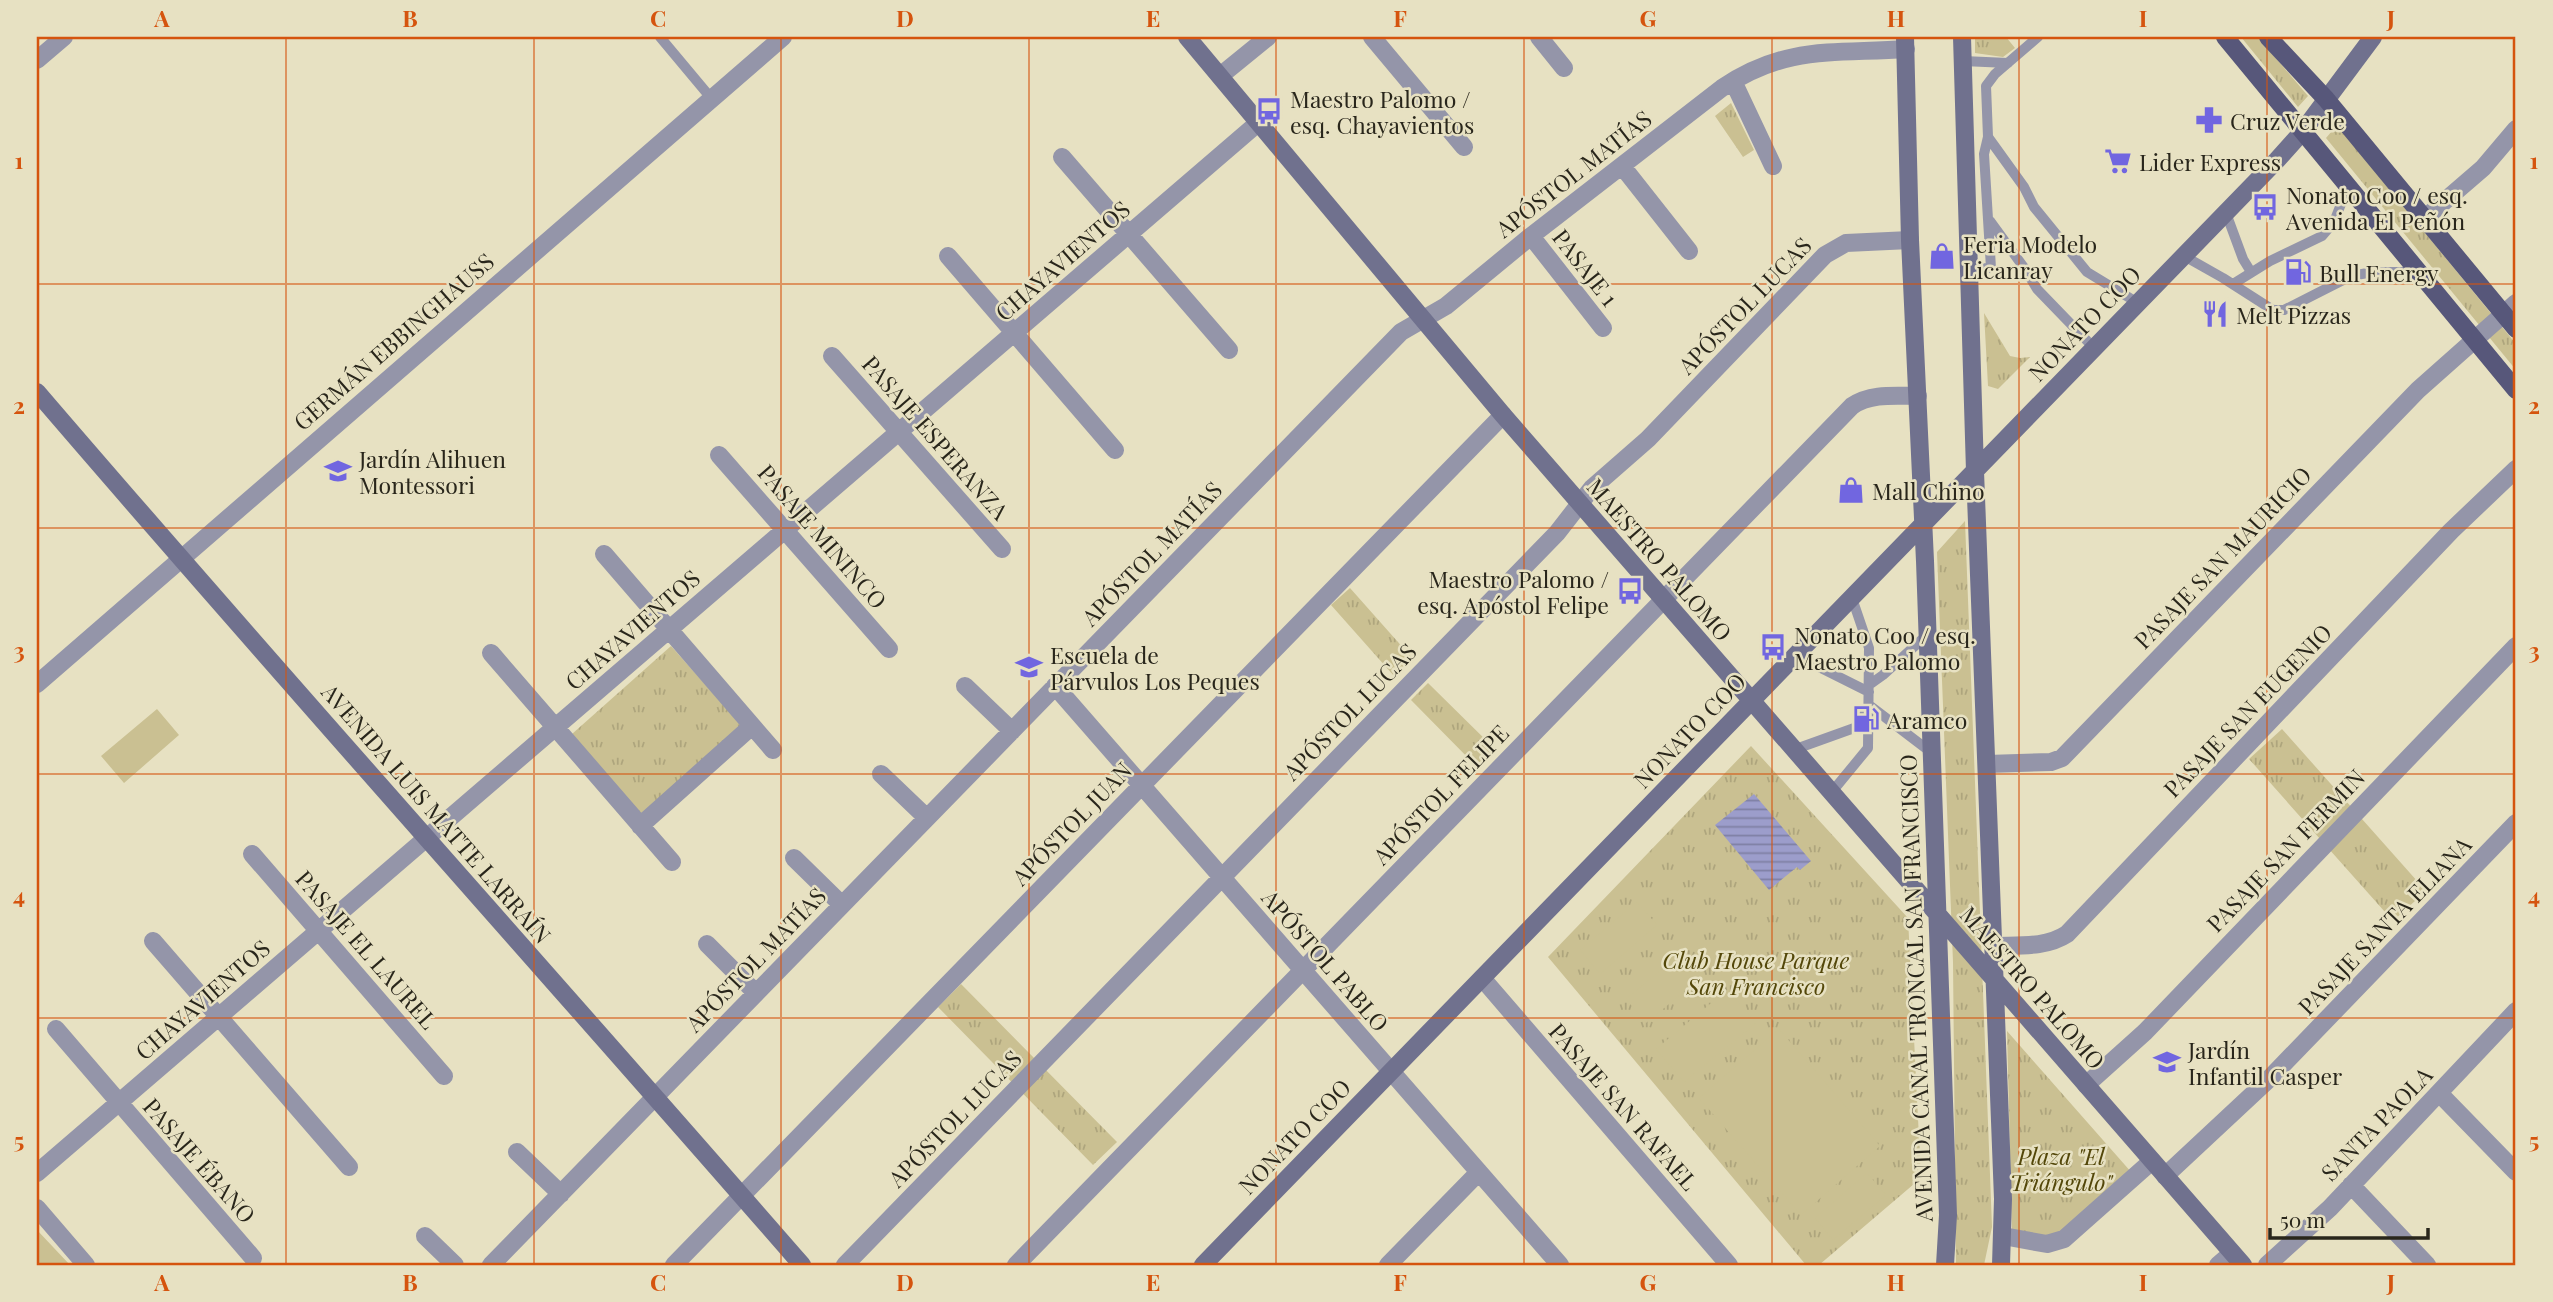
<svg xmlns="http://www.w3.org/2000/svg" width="2553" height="1302" font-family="'Playfair Display',serif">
	<defs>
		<pattern id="grass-tufts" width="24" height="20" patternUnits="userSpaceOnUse" patternTransform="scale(1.75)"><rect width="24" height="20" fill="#cac092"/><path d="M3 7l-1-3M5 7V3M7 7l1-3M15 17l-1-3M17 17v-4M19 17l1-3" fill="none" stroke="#aea57d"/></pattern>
		<pattern id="water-rules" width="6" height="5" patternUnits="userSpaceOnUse" patternTransform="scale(1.75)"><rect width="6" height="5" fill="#9c9dcb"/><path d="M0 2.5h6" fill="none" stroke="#7f80a4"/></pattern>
	</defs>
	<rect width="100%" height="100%" fill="#e7e1c2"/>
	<path fill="url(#grass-tufts)" d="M1975 37H2006L2015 48 2003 57 1975 53Z
		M2241 37H2258L2308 96 2298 107Z
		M1731 103 1754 150 1743 157 1715 116Z
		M2337 125 2516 344V370L2326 138Z
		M1984 313 2010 356 2020 358 2030 357 1998 389 1988 386Z
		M1965 521 1992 1227 1984 1265H1956L1953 962 1937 552Z
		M1350 588 1413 659 1394 676 1331 605Z
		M671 646 743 727 643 816 572 734Z
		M1428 683 1496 750 1478 768 1411 700Z
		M2282 729 2426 891 2393 921 2249 759Z
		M1751 746 1908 918 1921 1178 1819 1265H1806L1548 957Z
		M961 984 1117 1142 1093 1165 938 1007Z
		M2007 1031 2132 1173 2063 1234 2045 1236 2012 1230Z
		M37 1230 70 1265H37Z"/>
	<path fill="#cac092" d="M157 709 179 735 124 783 101 756Z
		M1637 902 1657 925 1600 974 1580 950Z
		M1683 952 1703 976 1646 1023 1626 999Z
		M1728 989 1756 1023 1684 1082 1656 1049Z
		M1779 1029 1880 1146 1801 1215 1699 1098Z
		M1867 1173 1886 1195 1833 1240 1815 1218Z"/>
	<path fill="url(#water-rules)" d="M1754 794 1811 861 1800 870 1797 867 1769 890 1715 825Z"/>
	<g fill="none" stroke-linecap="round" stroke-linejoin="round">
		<path stroke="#9495a9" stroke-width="10" d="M660 37 711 98
			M1963 61 2008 63
			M1988 137 2024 187 2034 207 2087 272 2138 303
			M2226 213 2243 259 2251 272
			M1990 221 2025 269 2037 289 2094 348
			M2184 256 2223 278 2273 310H2284L2351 276 2373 272H2419
			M1969 269 1991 268 1984 154 1988 137 1986 86 1995 74 2038 37
			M2233 284 2270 261 2322 236 2334 222 2348 186
			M1795 655 1869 692
			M1869 685 1883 675 1928 634
			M1793 750 1857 727 1869 705 1932 753
			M1831 793 1868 748 1869 648 1852 598"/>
		<path stroke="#9495a9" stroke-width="18" d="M1372 37 1464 147
			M1539 37 1564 68
			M37 60 64 37
			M1220 76 1268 37
			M1733 81 1773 166
			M1062 157 1229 350
			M1622 166 1689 251
			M2425 218 2483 168 2516 129
			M1531 236 1603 328
			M948 256 1115 450
			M832 356 1002 549
			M719 455 889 649
			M604 554 773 750
			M491 653 672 862
			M37 684 783 37
			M965 686 1012 731
			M1055 686 1560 1265
			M1987 764 2051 762 2062 758 2418 390 2516 303
			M881 774 927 818
			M640 826 752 726
			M252 854 444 1076
			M794 858 842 905
			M153 941 349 1167
			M707 944 756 993
			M1994 946C2018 945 2046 948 2067 934L2451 531 2516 469
			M1482 978 1729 1265
			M56 1029 253 1258
			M2086 1085 2145 1032 2516 646
			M2439 1093 2516 1172
			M517 1152 561 1194
			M37 1173 1258 123
			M2165 1176 2269 1079 2516 823
			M2351 1185 2427 1265
			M37 1208 86 1265
			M425 1236 455 1265
			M2003 1236 2047 1244 2064 1239 2152 1161
			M491 1265 1401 332 1446 306 1531 236 1722 88C1786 45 1833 54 1906 49
			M674 1265 1503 415
			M845 1265 1557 533 1592 488 1648 439 1825 255 1846 243 1910 240
			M1016 1265 1852 406C1871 393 1895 396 1918 396
			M1388 1265 1479 1172
			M2218 1265 2232 1253
			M2267 1265 2330 1208 2516 1011"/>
		<path stroke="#70718e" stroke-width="18" d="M1187 37 1503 415 2243 1265
			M1905 37 1910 240 1925 561 1948 1215 1945 1265
			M1962 37 1975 471 2003 1199 2001 1265
			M37 392C289 686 548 973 802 1265
			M1203 1265 2277 160 2303 131 2373 37"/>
		<path stroke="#57577a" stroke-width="18" d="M2225 37 2516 390
			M2268 37 2326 99 2516 329"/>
	</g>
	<path fill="none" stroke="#d5540e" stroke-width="2" stroke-opacity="0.55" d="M286 37V1265M534 37V1265M781 37V1265M1029 37V1265M1276 37V1265M1524 37V1265M1772 37V1265M2019 37V1265M2267 37V1265M37 284H2516M37 528H2516M37 774H2516M37 1018H2516"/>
	<defs>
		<symbol id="bus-bare" viewBox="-9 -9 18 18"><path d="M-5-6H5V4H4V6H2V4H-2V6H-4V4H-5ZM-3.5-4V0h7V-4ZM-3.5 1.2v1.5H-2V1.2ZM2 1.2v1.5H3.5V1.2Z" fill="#7166e0" stroke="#e7e1c2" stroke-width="2.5" paint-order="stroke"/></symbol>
		<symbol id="pharmacy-bare" viewBox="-9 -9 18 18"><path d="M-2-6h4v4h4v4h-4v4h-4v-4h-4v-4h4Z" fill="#7166e0" stroke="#e7e1c2" stroke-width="2.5" paint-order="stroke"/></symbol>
		<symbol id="supermarket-bare" viewBox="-9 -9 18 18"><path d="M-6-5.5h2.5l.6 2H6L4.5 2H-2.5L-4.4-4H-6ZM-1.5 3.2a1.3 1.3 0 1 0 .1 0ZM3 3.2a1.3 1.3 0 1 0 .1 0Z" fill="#7166e0" stroke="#e7e1c2" stroke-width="2.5" paint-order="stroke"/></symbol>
		<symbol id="shop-bare" viewBox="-9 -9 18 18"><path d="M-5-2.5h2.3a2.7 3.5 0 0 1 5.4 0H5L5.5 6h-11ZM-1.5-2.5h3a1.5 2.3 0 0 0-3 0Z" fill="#7166e0" stroke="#e7e1c2" stroke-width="2.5" paint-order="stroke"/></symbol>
		<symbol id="fuel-bare" viewBox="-9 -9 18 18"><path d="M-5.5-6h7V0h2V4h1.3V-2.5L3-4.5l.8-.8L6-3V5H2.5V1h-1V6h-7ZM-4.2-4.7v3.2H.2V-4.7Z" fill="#7166e0" stroke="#e7e1c2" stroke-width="2.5" paint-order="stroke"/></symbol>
		<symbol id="restaurant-bare" viewBox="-9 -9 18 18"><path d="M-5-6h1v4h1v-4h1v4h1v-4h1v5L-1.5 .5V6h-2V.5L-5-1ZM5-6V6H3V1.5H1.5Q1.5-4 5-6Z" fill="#7166e0" stroke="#e7e1c2" stroke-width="2.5" paint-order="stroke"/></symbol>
		<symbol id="school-bare" viewBox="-9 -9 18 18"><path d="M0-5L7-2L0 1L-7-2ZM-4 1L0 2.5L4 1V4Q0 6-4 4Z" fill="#7166e0" stroke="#e7e1c2" stroke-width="2.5" paint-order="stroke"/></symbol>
	</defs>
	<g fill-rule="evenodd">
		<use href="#bus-bare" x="1250" y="92" width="38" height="38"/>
		<use href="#pharmacy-bare" x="2190" y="101" width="38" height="38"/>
		<use href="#supermarket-bare" x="2099" y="142" width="38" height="38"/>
		<use href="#bus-bare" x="2246" y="188" width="38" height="38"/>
		<use href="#shop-bare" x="1923" y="237" width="38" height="38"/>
		<use href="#fuel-bare" x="2279" y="253" width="38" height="38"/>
		<use href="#restaurant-bare" x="2196" y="295" width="38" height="38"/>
		<use href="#school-bare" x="319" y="452" width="38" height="38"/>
		<use href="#shop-bare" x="1832" y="471" width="38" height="38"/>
		<use href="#bus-bare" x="1611" y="572" width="38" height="38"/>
		<use href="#bus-bare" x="1754" y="628" width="38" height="38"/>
		<use href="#school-bare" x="1010" y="648" width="38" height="38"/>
		<use href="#fuel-bare" x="1847" y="700" width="38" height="38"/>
		<use href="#school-bare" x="2148" y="1043" width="38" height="38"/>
	</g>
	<g text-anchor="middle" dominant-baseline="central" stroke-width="5" stroke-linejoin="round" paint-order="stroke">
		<g font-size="23" fill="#29261b" stroke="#e7e1c2" text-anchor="start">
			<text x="1290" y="98">Maestro Palomo /<tspan x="1290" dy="26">esq. Chayavientos</tspan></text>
			<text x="2230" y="120">Cruz Verde</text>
			<text x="2139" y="161">Lider Express</text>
			<text x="2286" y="194">Nonato Coo / esq.<tspan x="2286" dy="26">Avenida El Peñón</tspan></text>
			<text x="1963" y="243">Feria Modelo<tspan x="1963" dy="26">Licanray</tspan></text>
			<text x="2319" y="272">Bull Energy</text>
			<text x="2236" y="314">Melt Pizzas</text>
			<text x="359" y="458">Jardín Alihuen<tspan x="359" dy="26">Montessori</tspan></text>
			<text x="1872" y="490">Mall Chino</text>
			<text x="1609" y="578" text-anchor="end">Maestro Palomo /<tspan x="1609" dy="26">esq. Apóstol Felipe</tspan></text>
			<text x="1794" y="634">Nonato Coo / esq.<tspan x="1794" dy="26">Maestro Palomo</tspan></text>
			<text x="1050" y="654">Escuela de<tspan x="1050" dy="26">Párvulos Los Peques</tspan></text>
			<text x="1887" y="719">Aramco</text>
			<text x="2188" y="1049">Jardín<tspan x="2188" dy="26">Infantil Casper</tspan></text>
		</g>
		<g font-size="23" fill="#29261b" stroke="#e7e1c2">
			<text transform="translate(1573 173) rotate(-38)">APÓSTOL MATÍAS</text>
			<text transform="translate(1062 260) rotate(-41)">CHAYAVIENTOS</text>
			<text transform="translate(1586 267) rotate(52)">PASAJE 1</text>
			<text transform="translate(1744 305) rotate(-46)">APÓSTOL LUCAS</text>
			<text transform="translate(2084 323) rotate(-46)">NONATO COO</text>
			<text transform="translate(393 341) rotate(-41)">GERMÁN EBBINGHAUSS</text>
			<text transform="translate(936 437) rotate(49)">PASAJE ESPERANZA</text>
			<text transform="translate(823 536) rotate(49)">PASAJE MININCO</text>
			<text transform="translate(1151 553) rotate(-46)">APÓSTOL MATÍAS</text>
			<text transform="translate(2222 557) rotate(-46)">PASAJE SAN MAURICIO</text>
			<text transform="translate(1660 559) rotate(49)">MAESTRO PALOMO</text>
			<text transform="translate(632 629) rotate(-41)">CHAYAVIENTOS</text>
			<text transform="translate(2247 710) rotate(-46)">PASAJE SAN EUGENIO</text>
			<text transform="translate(1349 711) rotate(-46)">APÓSTOL LUCAS</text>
			<text transform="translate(1689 730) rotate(-46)">NONATO COO</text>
			<text transform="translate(1440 794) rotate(-46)">APÓSTOL FELIPE</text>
			<text transform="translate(437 813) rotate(49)">AVENIDA LUIS MATTE LARRAÍN</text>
			<text transform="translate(1071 823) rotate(-46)">APÓSTOL JUAN</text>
			<text transform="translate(2285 850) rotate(-46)">PASAJE SAN FERMIN</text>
			<text transform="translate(2384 925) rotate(-46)">PASAJE SANTA ELIANA</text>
			<text transform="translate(367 949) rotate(49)">PASAJE EL LAUREL</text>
			<text transform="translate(755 959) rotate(-46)">APÓSTOL MATÍAS</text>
			<text transform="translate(1326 960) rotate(49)">APÓSTOL PABLO</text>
			<text transform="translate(2033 987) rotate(49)">MAESTRO PALOMO</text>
			<text transform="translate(1915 988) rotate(-92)">AVENIDA CANAL TRONCAL SAN FRANCISCO</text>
			<text transform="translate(202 999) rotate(-41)">CHAYAVIENTOS</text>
			<text transform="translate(1624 1106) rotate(49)">PASAJE SAN RAFAEL</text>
			<text transform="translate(954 1118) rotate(-46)">APÓSTOL LUCAS</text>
			<text transform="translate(2376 1123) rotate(-46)">SANTA PAOLA</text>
			<text transform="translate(1294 1136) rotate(-46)">NONATO COO</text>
			<text transform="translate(200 1160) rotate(49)">PASAJE ÉBANO</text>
		</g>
		<g font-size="23" font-style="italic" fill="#534709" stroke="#e7e1c2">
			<text x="1756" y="959">Club House Parque<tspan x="1756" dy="26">San Francisco</tspan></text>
			<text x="2061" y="1155">Plaza "El<tspan x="2061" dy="26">Triángulo"</tspan></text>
		</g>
	</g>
	<rect width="2553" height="1302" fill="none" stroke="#e7e1c2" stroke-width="77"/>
	<path d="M2270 1228v10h158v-10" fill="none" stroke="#29261b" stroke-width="3.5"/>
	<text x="2280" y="1228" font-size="21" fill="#29261b" stroke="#e7e1c2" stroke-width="5" paint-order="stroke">50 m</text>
	<rect x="38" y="38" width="2476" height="1226" fill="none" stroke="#d5540e" stroke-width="2.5"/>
	<g font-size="23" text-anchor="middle" font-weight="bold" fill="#d5540e">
		<text x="162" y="27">A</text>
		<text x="410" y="27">B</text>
		<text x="658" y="27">C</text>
		<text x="905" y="27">D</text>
		<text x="1153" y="27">E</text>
		<text x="1400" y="27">F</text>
		<text x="1648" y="27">G</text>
		<text x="1896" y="27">H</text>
		<text x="2143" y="27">I</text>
		<text x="2391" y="27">J</text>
		<text x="19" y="169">1</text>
		<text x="2534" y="169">1</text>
		<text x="19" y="414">2</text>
		<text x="2534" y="414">2</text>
		<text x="19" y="659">3</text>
		<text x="2534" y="659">3</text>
		<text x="19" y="904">4</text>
		<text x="2534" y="904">4</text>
		<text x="19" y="1149">5</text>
		<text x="2534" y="1149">5</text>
		<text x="162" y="1291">A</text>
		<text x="410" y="1291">B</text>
		<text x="658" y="1291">C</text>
		<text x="905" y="1291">D</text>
		<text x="1153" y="1291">E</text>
		<text x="1400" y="1291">F</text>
		<text x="1648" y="1291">G</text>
		<text x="1896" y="1291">H</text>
		<text x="2143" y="1291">I</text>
		<text x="2391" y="1291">J</text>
	</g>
</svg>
